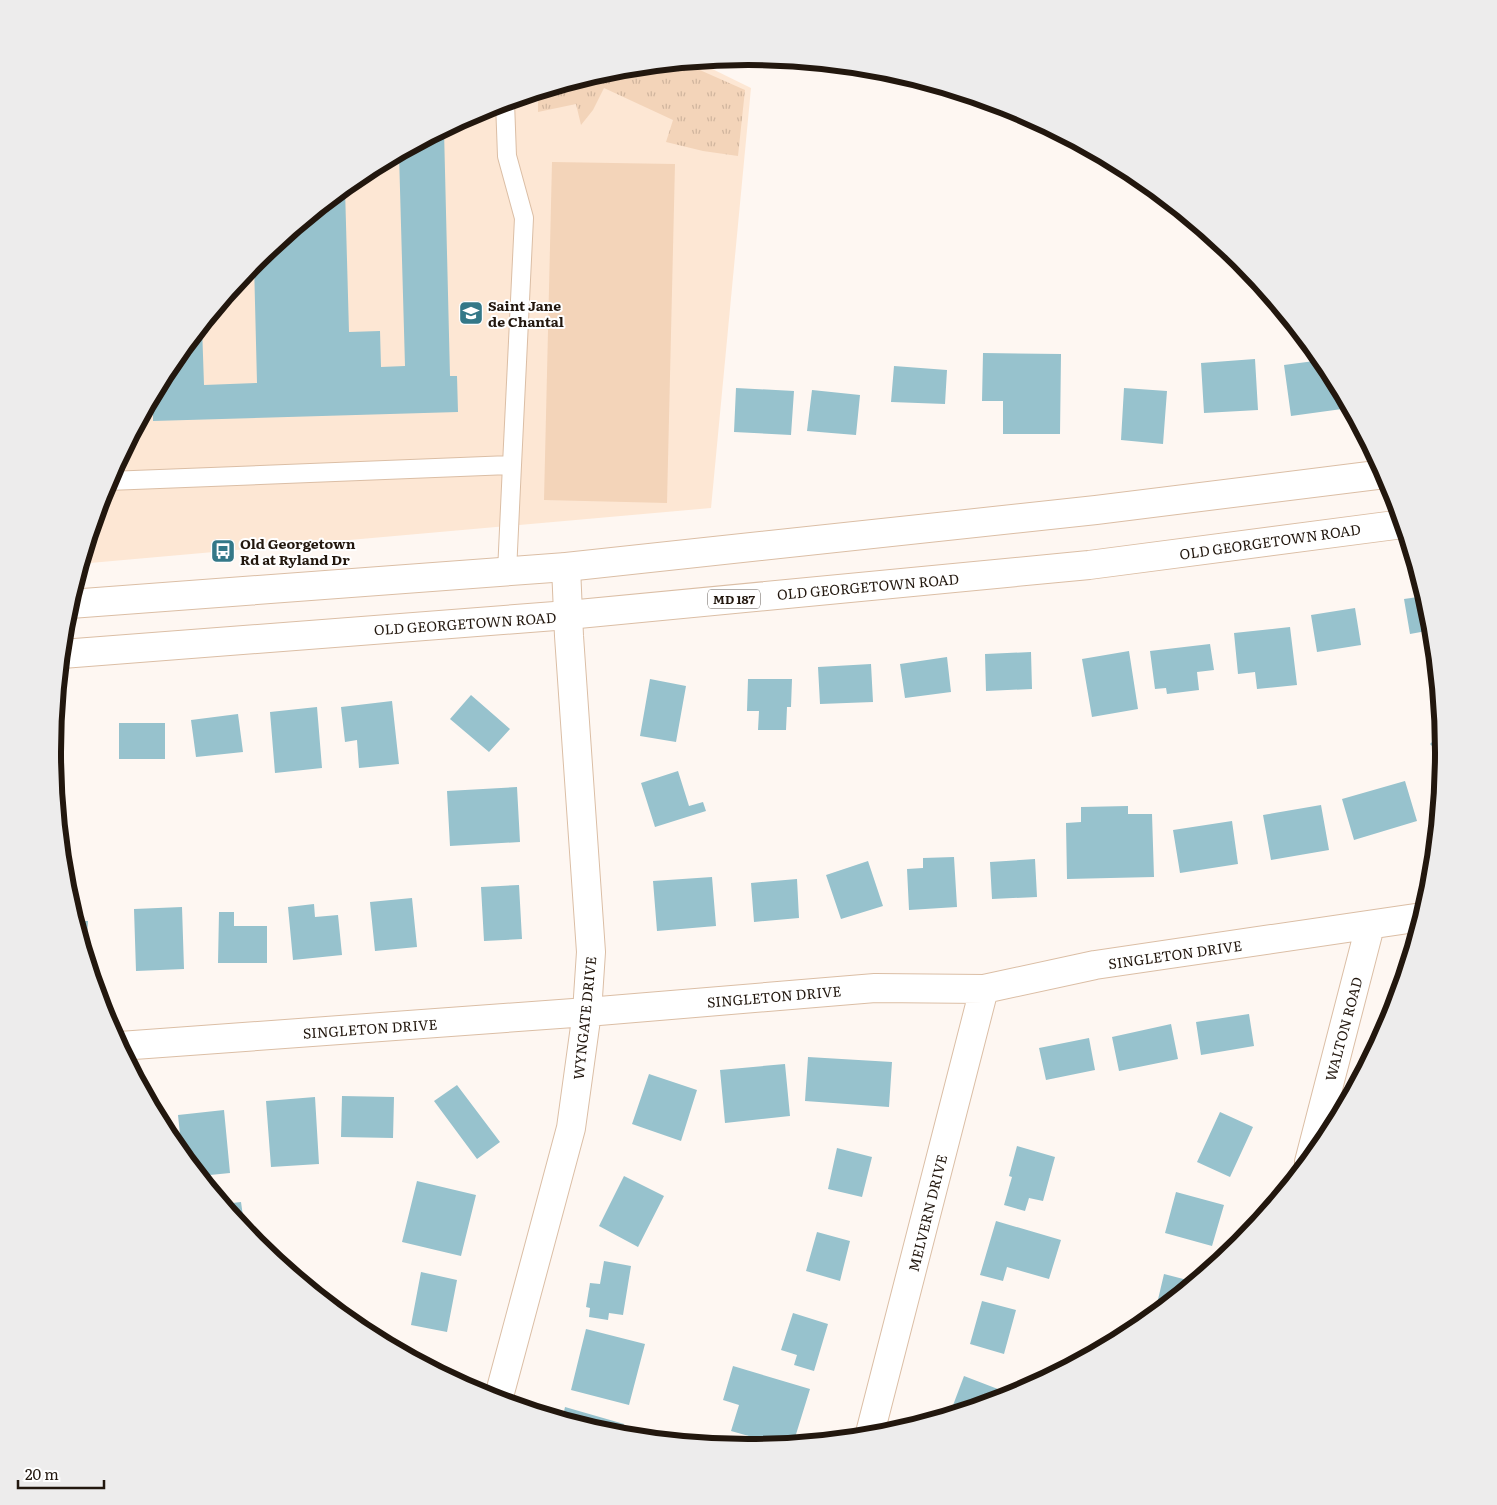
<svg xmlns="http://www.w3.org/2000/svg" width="1497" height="1505" font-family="Literata,serif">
	<defs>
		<pattern id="grass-tufts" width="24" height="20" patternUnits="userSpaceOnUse" patternTransform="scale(1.25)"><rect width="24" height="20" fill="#f3d4b9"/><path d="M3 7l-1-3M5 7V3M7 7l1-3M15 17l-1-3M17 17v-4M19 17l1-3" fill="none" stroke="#d0b59e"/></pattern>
	</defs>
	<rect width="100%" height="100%" fill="#fef7f2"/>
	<path fill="#fde7d4" d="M698 62 751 88 711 508 90 563V537L106 486 170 366 257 260 362 174 482 109 613 70Z"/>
	<path fill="url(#grass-tufts)" d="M684 63 745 90 738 156 703 151 666 142 673 120 604 88 593 110 581 125 576 104 538 112V93L613 70Z"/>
	<path fill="#f3d4b9" d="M552 162 675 164 667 503 544 500Z"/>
	<path fill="#97c2cd" d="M444 130 450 376H457L458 412 153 421V398L170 366 202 326 204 385 257 383 254 263 345 188 349 332 380 331 381 367 405 366 399 154Z
		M1076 142 1122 167 1121 169 1074 145Z
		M983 353 1061 354 1060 434H1003V401H982Z
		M1255 359 1258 410 1204 413 1201 363Z
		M1322 360 1339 389 1342 409 1291 416 1284 365Z
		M894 366 947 370 945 404 891 402Z
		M736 388 794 391 791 435 734 432Z
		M1124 388 1167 391 1163 444 1121 440Z
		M812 390 860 395 856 435 807 431Z
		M1425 596 1431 617 1432 630 1410 634 1404 599Z
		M1355 608 1361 645 1317 652 1311 615Z
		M1290 627 1297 685 1257 689 1255 672 1238 674 1234 633Z
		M1210 644 1214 670 1197 672 1199 690 1167 694 1166 688 1155 689 1150 651Z
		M1129 651 1138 709 1092 717 1082 659Z
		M1031 652 1032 689 986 691 985 654Z
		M947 657 951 692 905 698 900 664Z
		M871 664 873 702 820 704 818 667Z
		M650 679 686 686 676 742 640 736Z
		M748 679H792L791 707H787L786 730H758L759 711H747Z
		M471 695 510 729 489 752 450 719Z
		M392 701 399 764 359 768 357 740 345 742 341 707Z
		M317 707 322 768 275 773 270 712Z
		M238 714 243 752 196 757 191 720Z
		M119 723H165V759H119Z
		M1442 732 1444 753V758L1430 744Z
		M1444 760 1442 780V781L1432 772Z
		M678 771 689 806 703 802 706 811 655 827 641 783Z
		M1405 781 1417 821 1354 840 1342 799Z
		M517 787 520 842 450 846 447 791Z
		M1321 805 1329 850 1271 860 1263 815Z
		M1128 806V814H1152L1154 877 1067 879 1066 823 1081 822V807Z
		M1232 821 1238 864 1180 873 1173 830Z
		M954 857 957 907 909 910 907 869 923 868V858Z
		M1035 859 1037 897 992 899 990 862Z
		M868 861 883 906 841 919 826 875Z
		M712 877 716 926 657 931 653 881Z
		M797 879 799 918 754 922 751 883Z
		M519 885 522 939 484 941 481 887Z
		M412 898 417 947 375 951 370 902Z
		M314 904 315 917 338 915 342 955 293 960 288 907Z
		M182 907 184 969 136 971 134 909Z
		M219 912H234V926H267V963H218Z
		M76 921H88L86 955Z
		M1249 1014 1254 1046 1201 1055 1196 1022Z
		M1171 1024 1178 1059 1119 1071 1112 1037Z
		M1089 1038 1095 1070 1046 1080 1039 1048Z
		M808 1057 892 1062 889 1107 805 1101Z
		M785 1064 790 1116 725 1123 720 1070Z
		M649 1074 697 1090 681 1141 632 1124Z
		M457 1085 500 1142 477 1159 434 1101Z
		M342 1096 394 1097 393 1138 341 1137Z
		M315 1097 319 1164 271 1167 266 1101Z
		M224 1110 230 1173 200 1176 182 1154 178 1115Z
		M1220 1112 1253 1127 1230 1177 1197 1162Z
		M1017 1146 1055 1157 1043 1201 1029 1198 1025 1211 1004 1205 1012 1177 1009 1176Z
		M837 1148 872 1157 862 1197 828 1189Z
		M624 1176 664 1196 638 1247 599 1226Z
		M417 1181 476 1195 461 1256 402 1242Z
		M1176 1192 1224 1205 1212 1246 1165 1233Z
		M241 1202 245 1230 223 1204Z
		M996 1221 1061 1240 1049 1279 1007 1267 1003 1281 980 1275Z
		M817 1232 850 1241 840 1281 806 1271Z
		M604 1261 631 1266 623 1315 609 1313 608 1320 589 1317 590 1308 586 1307 590 1283 600 1284Z
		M421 1272 457 1280 447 1332 411 1325Z
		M1164 1274 1195 1282 1162 1310 1156 1308Z
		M982 1301 1016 1310 1004 1354 970 1344Z
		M793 1313 828 1324 814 1371 794 1365 797 1355 781 1350Z
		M586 1329 645 1344 629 1405 571 1390Z
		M412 1352 443 1366 440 1373 410 1357Z
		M733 1366 810 1389 793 1444 781 1445 731 1431 739 1405 723 1400Z
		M964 1376 1003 1391 1000 1400 949 1416Z
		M565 1407 624 1424 621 1436 612 1435 562 1420Z"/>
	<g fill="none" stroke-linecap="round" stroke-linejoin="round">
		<defs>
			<path id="service" d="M505 102 507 156 524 218 512 465
				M108 481 512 465 507 572"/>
			<path id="minor" d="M120 1046 587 1012 875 988 984 989 1095 965 1422 917
				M1309 1162 1370 926
				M498 1400 571 1128 587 1012 591 952 569 636 566 567
				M869 1437 984 989"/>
			<path id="primary" d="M70 604 566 567 1096 510 1385 474
				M62 654 568 615 1089 565 1403 524"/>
		</defs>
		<use href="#service" stroke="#dbbea5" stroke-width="20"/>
		<use href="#minor" stroke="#dbbea5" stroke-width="30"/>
		<use href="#primary" stroke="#dbbea5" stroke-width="30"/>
		<use href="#service" stroke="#fff" stroke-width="18"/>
		<use href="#minor" stroke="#fff" stroke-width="28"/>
		<use href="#primary" stroke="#fff" stroke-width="28"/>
	</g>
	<defs>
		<symbol id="school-square" viewBox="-11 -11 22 22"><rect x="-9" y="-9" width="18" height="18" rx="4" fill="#347888" stroke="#fff"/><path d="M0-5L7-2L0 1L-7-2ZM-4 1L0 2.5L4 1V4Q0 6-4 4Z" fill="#fff"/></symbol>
		<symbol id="bus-square" viewBox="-11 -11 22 22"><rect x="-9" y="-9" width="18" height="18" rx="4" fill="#347888" stroke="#fff"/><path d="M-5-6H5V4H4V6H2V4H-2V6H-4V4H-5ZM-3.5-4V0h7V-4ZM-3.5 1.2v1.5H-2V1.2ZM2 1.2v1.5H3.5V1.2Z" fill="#fff"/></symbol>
	</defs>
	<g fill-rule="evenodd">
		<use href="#school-square" x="457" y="299" width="28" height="28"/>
		<use href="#bus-square" x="209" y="537" width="28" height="28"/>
	</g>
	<g text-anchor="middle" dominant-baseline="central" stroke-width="4" stroke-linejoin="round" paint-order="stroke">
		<rect fill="#fff" stroke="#645d56" stroke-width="1" x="708" y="589.5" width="52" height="19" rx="4"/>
		<g font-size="12" font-weight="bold" fill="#22170e">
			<text x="734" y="599">MD 187</text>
		</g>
		<g font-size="14" font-weight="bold" fill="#22170e" stroke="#fff" text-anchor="start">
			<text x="488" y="305">Saint Jane<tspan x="488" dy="16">de Chantal</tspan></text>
			<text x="240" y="543">Old Georgetown<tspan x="240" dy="16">Rd at Ryland Dr</tspan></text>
		</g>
		<g font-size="14" fill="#22170e" stroke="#fff">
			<text transform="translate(1270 541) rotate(-8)">OLD GEORGETOWN ROAD</text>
			<text transform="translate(868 586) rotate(-5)">OLD GEORGETOWN ROAD</text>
			<text transform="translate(465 623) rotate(-4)">OLD GEORGETOWN ROAD</text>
			<text transform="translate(1175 954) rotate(-8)">SINGLETON DRIVE</text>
			<text transform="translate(774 996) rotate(-5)">SINGLETON DRIVE</text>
			<text transform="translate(584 1018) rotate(-84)">WYNGATE DRIVE</text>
			<text transform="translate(370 1028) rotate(-4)">SINGLETON DRIVE</text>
			<text transform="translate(1343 1029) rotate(-75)">WALTON ROAD</text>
			<text transform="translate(927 1213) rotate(-76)">MELVERN DRIVE</text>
		</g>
	</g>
	<path d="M0 0H1497V1505H0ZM61 752a687 687 0 1 1 1374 0a687 687 0 1 1-1374 0Z" fill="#edecec" fill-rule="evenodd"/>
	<path fill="none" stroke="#22170e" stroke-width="6" d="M61 752a687 687 0 1 1 1374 0a687 687 0 1 1-1374 0Z"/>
	<path d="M18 1480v8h86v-8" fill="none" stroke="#22170e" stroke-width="2.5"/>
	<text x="25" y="1480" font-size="15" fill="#22170e" stroke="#ffffff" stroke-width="4" paint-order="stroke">20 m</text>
</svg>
